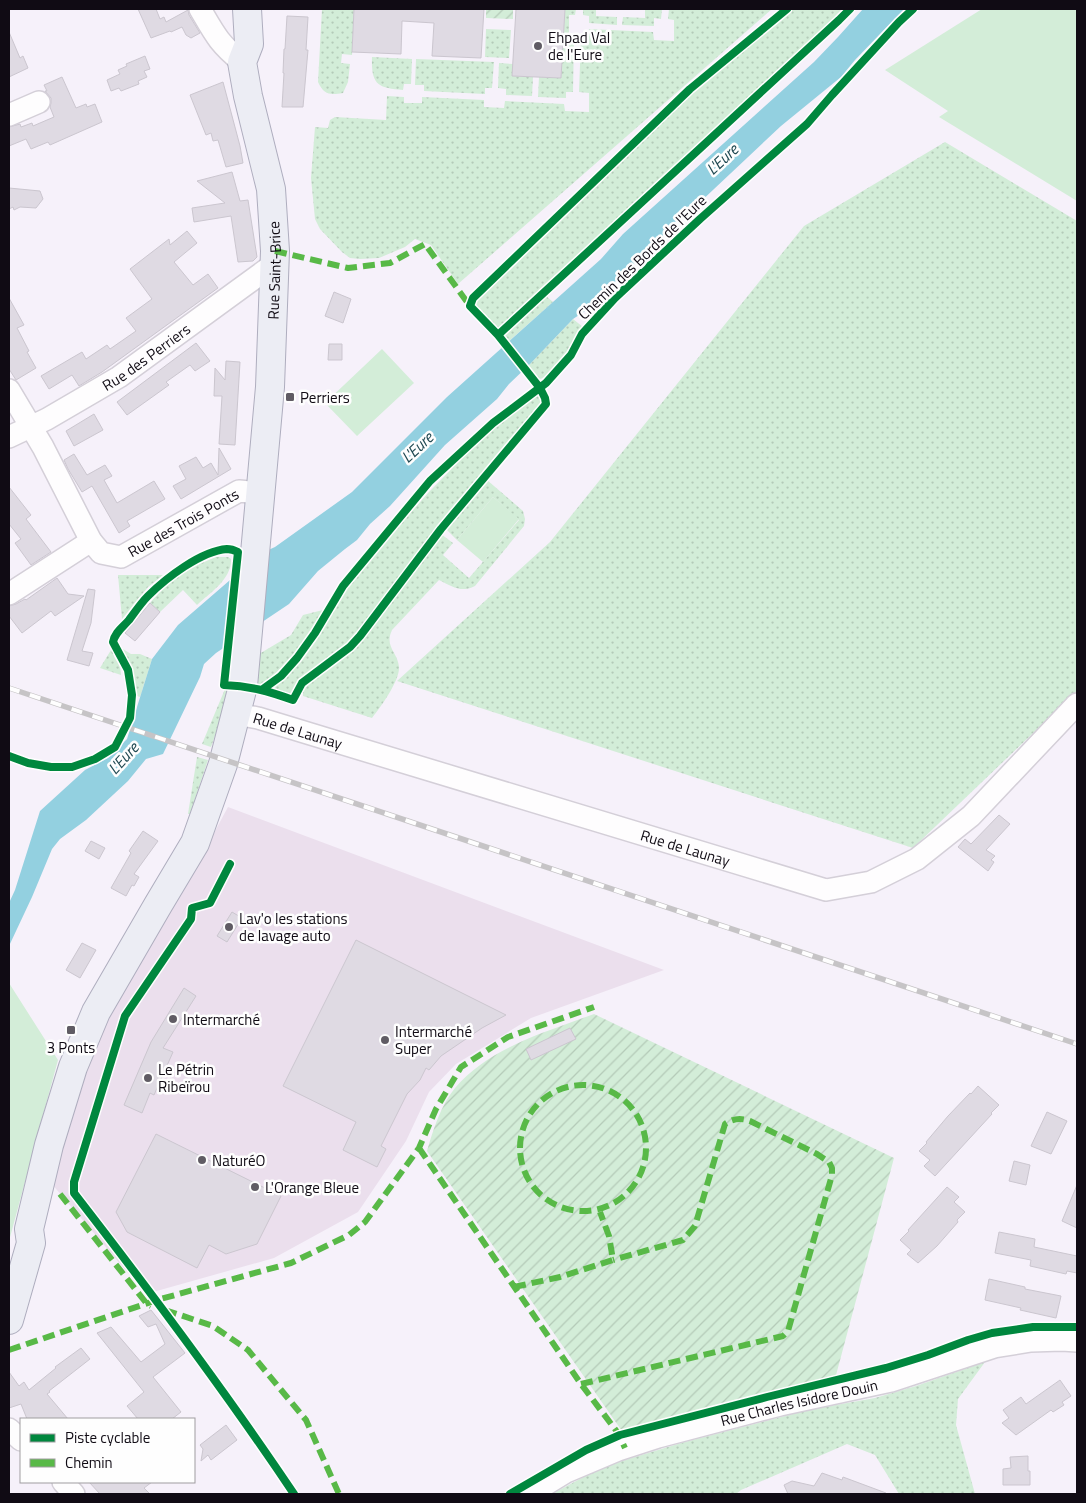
<svg xmlns="http://www.w3.org/2000/svg" width="1086" height="1503" font-family="'Titillium Web',sans-serif">
	<defs>
		<pattern id="grass-dots" width="8" height="8" patternUnits="userSpaceOnUse" patternTransform="scale(1.25)"><rect width="8" height="8" fill="#d3edd8"/><path d="M2 2h.1M6 6h.1" fill="none" stroke="#b4cab8" stroke-width="1.8" stroke-linecap="round"/></pattern>
		<pattern id="garden-furrows" width="10" height="10" patternUnits="userSpaceOnUse" patternTransform="scale(1.25)"><rect width="10" height="10" fill="#d3edd8"/><path d="M-1 1l2-2M0 10L10 0M9 11l2-2" fill="none" stroke="#b4cab8"/></pattern>
	</defs>
	<rect width="100%" height="100%" fill="#f6f1fa"/>
	<path fill="#ebdfed" d="M228 807 664 970 531 1018 456 1064 429 1092 406 1141 358 1212 274 1258 146 1294 51 1183 93 1042 186 885Z"/>
	<path fill="url(#grass-dots)" d="M322 9H354L352 55 342 54 341 63 350 64 348 82 343 93C330 95 324 95 318 82Z
		M565 9H576L575 15H569V36L574 37 573 92H566V98L538 97 539 77 561 78Z
		M583 9H596V16L617 17V25L589 23V16L583 15Z
		M645 9H662L661 19 654 18V26L622 25 623 17 645 18Z
		M669 9H772L458 284 431 245 415 239 405 247 379 258 360 259 350 258 342 252 320 229 315 219 311 178 315 127 328 128 330 120 335 117 386 120 387 96 404 97V103H422V97L484 100V107L504 108 505 101 564 104 565 111 589 112V93L579 92 581 37H589V29L653 32 654 40 674 41V20L668 19Z
		M790 9H843L814 39 497 329 476 308 475 302 682 103Z
		M486 29 511 30 509 58 485 57Z
		M372 57 412 59 411 84H404L403 90C378 88 371 85 372 57Z
		M416 59 494 62 492 88H485V94L424 91V85H415Z
		M499 63 513 64V76L533 77 532 96 506 95V89L498 88Z
		M945 142 1077 221V690L1076 692 913 848 397 681 550 542 804 226Z
		M546 296 553 302 507 343 502 336 504 332Z
		M573 319 583 327C575 339 552 378 539 379L528 366Z
		M537 392H540L542 397 541 404 437 527 384 598 345 646 325 660 303 677 290 697 277 692 275 688 277 683 290 671 318 633 345 590 394 531 429 492 482 438Z
		M487 480 523 511 525 519 524 526 475 586C461 593 453 587 439 580L392 630C384 647 398 652 399 667 400 680 381 707 372 718L303 696V691L311 682 353 650 441 534 453 543 443 555 469 578 519 520 493 497 457 540 446 529Z
		M216 557H228L231 559C232 579 210 593 197 605L183 590 160 612 150 603C171 578 186 569 216 557Z
		M118 575H163L148 587 122 619Z
		M323 610 300 648 264 685 261 686 255 682 254 657 291 635 303 615Z
		M123 649 131 654H140L152 659 140 697 135 695 130 668Z
		M111 650 113 651C113 660 121 662 121 675L100 668Z
		M232 688 211 747 202 744 225 689Z
		M197 757 208 760 190 814H188Z
		M985 1362 958 1399 956 1425 975 1494H899L875 1455 847 1444 741 1490 736 1494H552L602 1467 681 1443 808 1410 875 1398 916 1386Z"/>
	<path fill="#d3edd8" d="M982 9H1077V201L939 117 948 111 885 70Z
		M382 349 414 383 357 436 325 403Z
		M493 497 519 519 483 562 457 540Z
		M9 983 58 1060 9 1241Z"/>
	<path fill="url(#garden-furrows)" d="M486 9H513V19L486 18Z
		M594 1014 894 1158 835 1379 624 1434 427 1151C433 1130 441 1105 455 1088 490 1047 546 1032 594 1014Z"/>
	<path fill="#93d0e0" d="M863 9H904L855 60 841 77 781 126 697 205 676 221 652 248 625 272 588 309 573 319 530 364 509 384 497 399 445 445 390 506 370 524 357 540 345 549 318 571 289 604 216 653 204 664 200 677 163 754 146 759 128 781 86 820 60 839 52 849 32 897 9 946V903L15 890 40 811 85 770 108 758 127 739 152 659 178 625 237 574 242 570 255 556 275 547 352 492 447 397 601 259 623 234 814 62 838 37Z"/>
	<path fill="#dfdae3" stroke="#cbc6cf" d="M138 9H156L160 19 164 17 166 22 188 10 189 15 200 33 191 38 186 35 182 27 171 32 170 31 151 38Z
		M354 9H484L481 58 432 56 434 23 402 21 401 54 352 52Z
		M516 9H565L561 78 512 76Z
		M287 16 308 17 306 50H308L303 107H282L284 73H283L284 49H285Z
		M9 32 20 58 23 56 28 68 9 77Z
		M145 56 150 69 144 71 147 77 138 81 139 84 121 91 119 88 111 91 107 80 120 74 118 70 127 66 126 64Z
		M62 77 76 108 86 104 87 107 95 104 102 122 50 145 48 142 31 149 26 139 9 146V127L20 124 21 127 32 123 33 126 54 117 50 107 51 103V98L45 91H47L44 85Z
		M223 82 240 146 243 163 226 167 218 140 213 141 211 133 206 135 190 95Z
		M232 172 240 201 248 200 257 257 253 261 238 262 231 216 194 222 192 208 225 203 197 181Z
		M9 188 40 191 43 199 36 208 20 207 14 210 13 207 9 209Z
		M187 231 197 243 174 262 193 285 208 274 218 288 102 372 79 386 72 375 49 389 41 376 82 352 86 359 107 345 110 349 136 331 126 318 152 299 130 269 169 239 170 245Z
		M334 292 351 299 343 323 325 316Z
		M9 298 24 325 17 328 29 351 27 352 36 368 16 380 9 369Z
		M196 343 210 361 195 371 190 365 166 382 169 385 127 415 117 402Z
		M329 344H342V360H328Z
		M226 361 240 362 235 445 219 444 222 396H214L215 368 225 380Z
		M94 414 103 430 74 446 66 431Z
		M219 448 231 469 181 499 173 486 186 479 179 466 196 457 203 468 211 463 218 475Z
		M74 454 87 475 105 465 112 476 104 480 117 503 154 481 165 499 127 521 130 526 119 533 92 486 82 492 68 469 64 460Z
		M9 487 31 515 26 519 51 552 31 565 15 543 21 539 9 524Z
		M57 578 68 594 84 596 55 616 51 611 22 633 9 616V606L16 604 25 599 26 600Z
		M88 589 95 590 91 623 82 651 93 653 89 666 67 660Z
		M150 603 160 612 135 641 125 633Z
		M999 815 1010 824 986 850 995 856 991 860 994 862 988 871 958 847 965 839 971 844Z
		M143 831 158 841 134 874 139 877 134 886 132 885 126 896 111 888 131 853 129 851Z
		M91 841 105 848 99 859 85 851Z
		M232 912 242 918 227 942 217 936Z
		M356 940 506 1015 482 1028 441 1056 429 1070 426 1068 420 1080 407 1094 381 1146 386 1149 377 1167 343 1150 356 1122 283 1086Z
		M82 943 96 950 80 978 66 970Z
		M184 988 196 996 163 1048 173 1052 154 1095 150 1093 142 1113 124 1105 151 1042Z
		M570 1028 576 1039 531 1060 526 1049Z
		M978 1086 999 1105 991 1113 992 1114 935 1176 924 1166 930 1160 919 1151 927 1143 926 1142 948 1116 970 1093 971 1094Z
		M1047 1112 1067 1121 1051 1154 1031 1146Z
		M156 1134 281 1196 257 1244 226 1254 209 1245 197 1268 127 1232 116 1212Z
		M1014 1161 1030 1165 1026 1185 1009 1181Z
		M1077 1185V1228L1062 1221Z
		M947 1187 959 1197 954 1202 965 1212 957 1220 958 1222 937 1246 918 1263 907 1254 911 1250 900 1240 909 1231 908 1230Z
		M999 1232 1035 1239 1034 1247 1077 1256V1273L1067 1271 1066 1274 1030 1266 1031 1260 995 1253Z
		M989 1279 1025 1287V1289L1061 1296 1056 1318 1020 1310 1021 1308 985 1300Z
		M151 1310 185 1353 153 1377 181 1412 172 1419H138L127 1406 144 1392 97 1333 111 1327 141 1362 165 1344 156 1324 148 1327 139 1316Z
		M81 1348 90 1359 49 1391 50 1392 47 1394 68 1419H27L21 1404 9 1408V1372L19 1386 24 1382 29 1390 56 1368 55 1367Z
		M1060 1380 1071 1396 1062 1402 1064 1405 1053 1412 1051 1410 1016 1435 1002 1423 1009 1418 1003 1410 1021 1397 1026 1404Z
		M226 1425 237 1440 211 1460 208 1455 201 1461 203 1449 200 1445Z
		M1028 1456V1471H1030V1485H1003V1469L1011 1468 1010 1457Z
		M822 1473 842 1480 843 1477 886 1493V1494H788L784 1485 792 1481 814 1486Z
		M89 1482H152L144 1488 150 1494H100Z"/>
	<g fill="none" stroke-linecap="round" stroke-linejoin="round">
		<defs>
			<g id="minor">
				<path d="M200 9C214 33 219 44 242 62"/>
				<path d="M9 115 39 102"/>
				<path id="s1" d="M9 390 43 447 91 541 101 553 121 557 239 491 260 493"/>
				<path id="s2" d="M9 437 47 419 119 377 274 264"/>
				<path d="M9 594 91 541"/>
				<path id="s3" d="M236 714 258 718 327 739 826 890 871 882 917 859 971 816 1077 704"/>
				<path d="M9 1429 21 1440"/>
				<path d="M63 1482 74 1494"/>
				<path id="s4" d="M530 1494 566 1472 618 1450 658 1437 780 1405 891 1381 994 1347 1031 1341 1062 1340 1077 1341"/>
			</g>
			<g id="major">
				<path id="s5" d="M9 1320 31 1243 29 1229 49 1145 73 1067 96 1012 158 905 195 843 223 764 243 686 270 387 275 251 271 189 248 96 242 62 249 44 247 9"/>
			</g>
		</defs>
		<use href="#minor" stroke="#d4cfd8" stroke-width="24"/>
		<use href="#major" stroke="#aeadbe" stroke-width="30"/>
		<use href="#minor" stroke="#fefdfe" stroke-width="21"/>
		<use href="#major" stroke="#ecedf4" stroke-width="28"/>
		<defs>
			<path id="rail" d="M9 688 1077 1044"/>
		</defs>
		<use href="#rail" stroke="#c6c4c6" stroke-width="5.5"/>
		<use href="#rail" stroke="#fefefe" stroke-width="4" stroke-dasharray="11" stroke-linecap="butt"/>
		<path stroke="#58b947" stroke-width="6" stroke-dasharray="12 6" stroke-linecap="butt" d="M275 251 348 268 390 263 425 244 470 306
			M520 1148a63 63 0 1 1 126 0a63 63 0 1 1-126 0Z
			M419 1148 581 1384 618 1433 625 1448
			M60 1194 147 1304 151 1306
			M514 1287 560 1277 613 1260 609 1236 600 1212
			M165 1310 213 1326 248 1350 306 1420 339 1494
			M9 1350 157 1300 291 1263 349 1235 365 1222 419 1148 436 1109 461 1067 508 1037 594 1007
			M581 1384 783 1336 788 1331 832 1175V1168L829 1162 817 1154 750 1121C741 1118 734 1118 725 1124L695 1226 683 1240 613 1260"/>
		<defs>
			<path id="cycleway" d="M498 335 839 20 850 9
				M263 689 281 676 297 658 315 633 343 586 430 481 493 423 546 383 571 355 582 334 615 298 700 219 807 124 832 95 899 22 913 9
				M9 756 28 763 51 767H72L95 759 115 747 130 718 132 695 128 670 113 642C115 632 123 627 129 620 135 612 141 603 148 596 166 578 201 551 227 549 230 549 234 550 238 552L224 685C250 686 268 691 293 700L302 683 350 647 360 636 441 529 546 404 545 398 540 388 498 335 470 306 473 298 690 89 787 9
				M230 864 210 903 192 908 191 919 125 1016 74 1182V1193C150 1291 225 1391 294 1494
				M510 1494 586 1450 620 1435 767 1397 886 1368 928 1355 968 1340 992 1333 1033 1327H1077"/>
		</defs>
		<use href="#cycleway" stroke="#fefefe" stroke-width="11"/>
		<use href="#cycleway" stroke="#00873e" stroke-width="8"/>
	</g>
	<g fill="#605c64" stroke="#fefefe" stroke-width="2">
		<circle cx="538" cy="46" r="5"/>
		<rect x="285" y="392" width="10" height="10" rx="2.5"/>
		<circle cx="229" cy="927" r="5"/>
		<circle cx="173" cy="1019" r="5"/>
		<rect x="66" y="1025" width="10" height="10" rx="2.5"/>
		<circle cx="385" cy="1040" r="5"/>
		<circle cx="148" cy="1078" r="5"/>
		<circle cx="202" cy="1160" r="5"/>
		<circle cx="255" cy="1187" r="5"/>
	</g>
	<g text-anchor="middle" dominant-baseline="central" stroke-width="5" stroke-linejoin="round" paint-order="stroke">
		<g font-size="15" fill="#100b14" stroke="#fefefe" text-anchor="start">
			<text x="548" y="37">Ehpad Val<tspan x="548" dy="17">de l'Eure</tspan></text>
			<text x="300" y="397">Perriers</text>
			<text x="239" y="918">Lav'o les stations<tspan x="239" dy="17">de lavage auto</tspan></text>
			<text x="183" y="1019">Intermarché</text>
			<text x="395" y="1031">Intermarché<tspan x="395" dy="17">Super</tspan></text>
			<text x="71" y="1047" text-anchor="middle">3 Ponts</text>
			<text x="158" y="1069">Le Pétrin<tspan x="158" dy="17">Ribeïrou</tspan></text>
			<text x="212" y="1160">NaturéO</text>
			<text x="265" y="1187">L'Orange Bleue</text>
		</g>
		<g font-size="15" fill="#100b14" stroke="#fefefe">
			<text transform="translate(642 257) rotate(-44)">Chemin des Bords de l'Eure</text>
			<text stroke="none"><textPath href="#s5" startOffset="1099">Rue Saint-Brice</textPath></text>
			<text stroke="none"><textPath href="#s2" startOffset="159">Rue des Perriers</textPath></text>
			<text stroke="none"><textPath href="#s1" startOffset="279">Rue des Trois Ponts</textPath></text>
			<text stroke="none"><textPath href="#s3" startOffset="64">Rue de Launay</textPath></text>
			<text stroke="none"><textPath href="#s3" startOffset="469">Rue de Launay</textPath></text>
			<text stroke="none"><textPath href="#s4" startOffset="286">Rue Charles Isidore Douin</textPath></text>
		</g>
		<g font-size="16" font-style="italic" fill="#214a53" stroke="#fefefe">
			<text transform="translate(722 159) rotate(-43)">L'Eure</text>
			<text transform="translate(417 447) rotate(-43)">L'Eure</text>
			<text transform="translate(123 758) rotate(-48)">L'Eure</text>
		</g>
	</g>
	<rect width="1086" height="1503" fill="none" stroke="#100b14" stroke-width="20"/>
	<rect x="20" y="1418" width="175" height="65" fill="#fefefe" stroke="#9f9da0"/>
	<rect x="30" y="1434" width="25" height="8" fill="#00873e" stroke="#9f9da0"/>
	<text x="65" y="1443" font-size="15" fill="#100b14">Piste cyclable</text>
	<rect x="30" y="1459" width="25" height="8" fill="#58b947" stroke="#9f9da0"/>
	<text x="65" y="1468" font-size="15" fill="#100b14">Chemin</text>
</svg>
